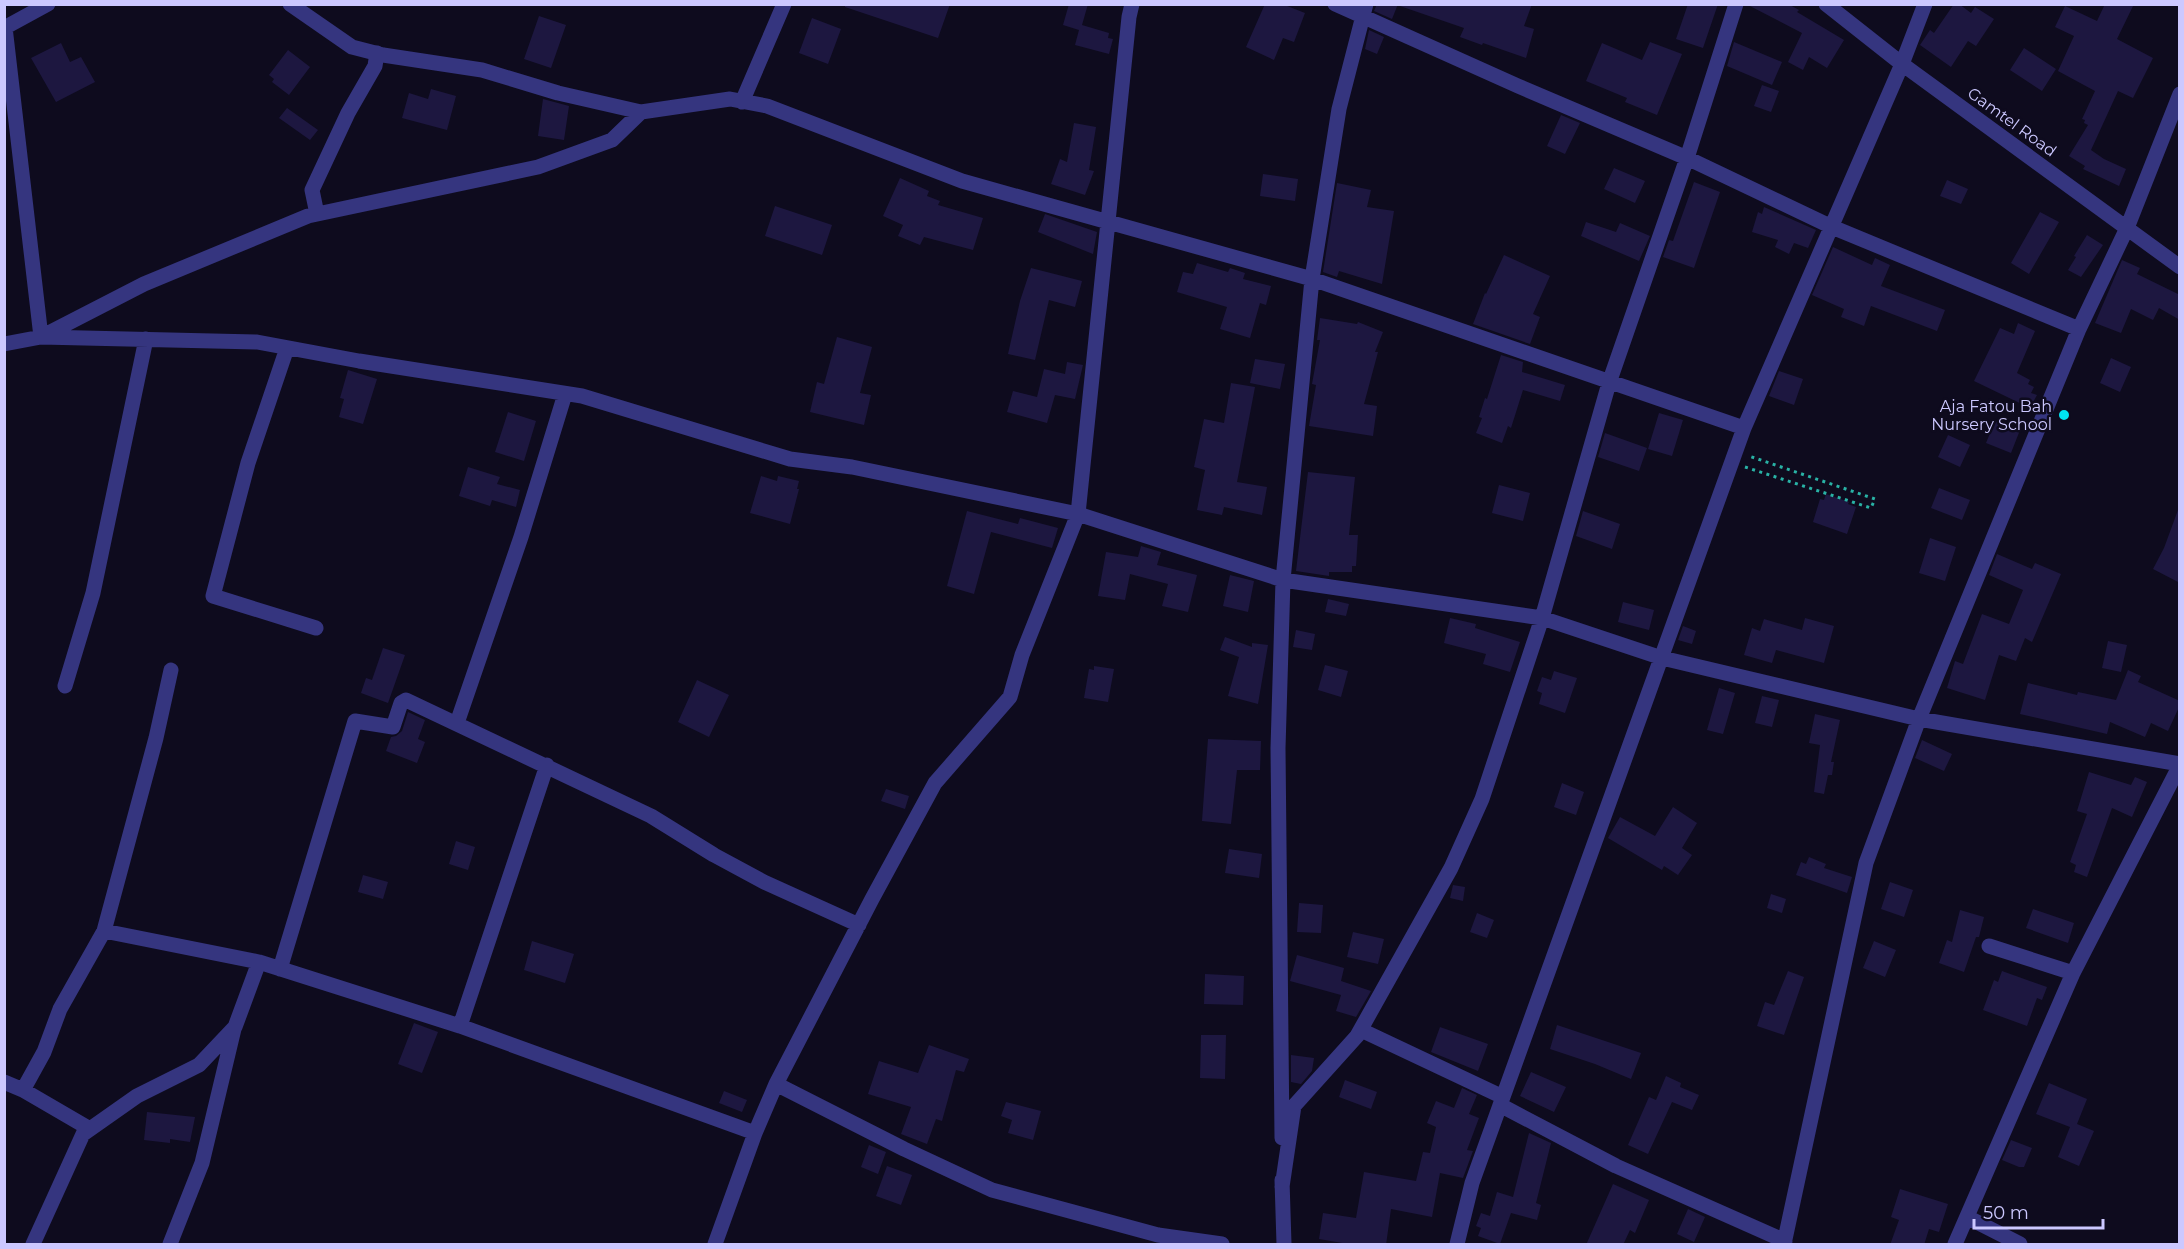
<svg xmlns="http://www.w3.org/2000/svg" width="2184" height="1249" font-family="Montserrat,sans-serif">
	<rect width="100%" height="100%" fill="#0e0b1e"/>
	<path fill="#1d1740" d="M845 4H950L938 38 845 7Z
		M1069 4H1088L1082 25 1109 33 1108 38 1113 39 1109 54 1075 45 1079 30 1063 25Z
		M1265 4H1282L1305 13 1294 42 1283 38 1274 60 1246 47Z
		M1377 4H1398L1392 19 1374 11Z
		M1400 4H1532L1524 26 1534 29 1526 58 1483 43 1482 45 1460 37 1464 28 1400 6Z
		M1688 4H1718L1703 48 1676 39Z
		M1746 4H1788L1799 10 1797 12 1844 40 1827 68 1809 57 1803 70 1788 62 1802 33Z
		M1954 4H1959L1971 13 1975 7 1994 19 1976 46 1968 41 1951 67 1920 45 1930 30 1934 33Z
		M2105 4H2134L2117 39 2153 58 2133 98 2118 91 2091 150 2104 159 2126 169 2119 186 2083 169 2085 166 2069 156 2088 125 2084 123 2085 120 2082 119 2095 91 2058 71 2074 36 2055 27 2065 6 2097 21Z
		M539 16 566 25 551 68 524 59Z
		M812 18 841 29 828 64 799 53Z
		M1369 30 1384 37 1377 54 1365 49Z
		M1650 42 1682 54 1657 115 1625 102 1627 98 1586 81 1602 43 1642 60Z
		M1734 42 1782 62 1772 85 1727 66Z
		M61 43 70 62 81 57 95 82 56 102 31 58Z
		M2024 48 2056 69 2042 91 2010 70Z
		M288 50 310 67 289 95 272 82 274 79 269 75Z
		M1762 85 1779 91 1771 112 1754 106Z
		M431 89 456 96 447 130 402 118 409 93 428 99Z
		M543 99 569 106 564 140 538 136Z
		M287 108 318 130 310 140 279 118Z
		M1561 115 1580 123 1565 154 1547 146Z
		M1074 123 1096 127 1089 170 1094 171 1085 195 1051 184 1060 159 1067 162Z
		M1614 168 1645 181 1635 203 1604 189Z
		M1263 174 1298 179 1295 201 1260 196Z
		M900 178 929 191 927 196 940 201 938 205 983 218 973 250 924 237 920 245 898 236 903 225 883 216Z
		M1947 180 1968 189 1961 204 1940 196Z
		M1694 182 1720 192 1694 268 1663 257 1669 240 1673 241Z
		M1337 183 1371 190 1367 207 1394 211 1382 284 1339 271 1337 277 1323 272Z
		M775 206 832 225 822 255 765 236Z
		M1764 207 1816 230 1808 248 1794 243 1789 254 1775 247 1778 240 1752 232 1758 212 1762 214Z
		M2040 212 2059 222 2029 274 2011 263Z
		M1045 214 1097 232 1093 254 1038 232Z
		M1586 222 1616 232 1620 223 1650 236 1639 261 1581 236Z
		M2087 235 2103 245 2081 277 2068 270 2076 257 2074 256Z
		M1833 247 1872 265 1875 258 1890 265 1881 286 1945 310 1937 331 1871 306 1864 326 1841 317 1844 309 1812 295Z
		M1504 255 1550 276 1533 314 1540 317 1530 344 1473 324 1485 293 1486 294Z
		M2122 260 2140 268 2137 274 2180 295V320L2159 308 2153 320 2131 309 2121 333 2095 323Z
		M1197 263 1228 272 1230 268 1245 273 1243 279 1271 286 1266 305 1260 303 1250 338 1220 329 1227 307 1177 292 1183 272 1193 274Z
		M1031 268 1082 281 1075 307 1049 300 1035 360 1008 354 1020 301Z
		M1320 318 1357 324 1358 322 1383 332 1375 352H1378L1364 404 1377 406 1373 436 1309 426 1316 385 1312 384 1320 340H1317Z
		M2018 323 2035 331 2017 373 2030 380 2028 384 2034 387 2031 393 2037 395 2030 408 1974 381 2000 328 2014 334Z
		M837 337 872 347 860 393 871 395 864 425 810 412 817 382 824 384Z
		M1501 355 1523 362 1522 372 1565 385 1560 401 1523 390 1511 428 1508 426 1502 443 1476 433 1482 418 1479 417 1485 398 1487 399Z
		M2111 358 2131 367 2120 392 2100 383Z
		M1255 359 1285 364 1280 389 1250 383Z
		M1067 362 1083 365 1075 399 1055 395 1047 423 1007 412 1013 391 1037 397 1044 369 1065 374Z
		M348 370 377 379 363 424 339 417 344 399 340 398Z
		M1779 371 1803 379 1794 405 1769 396Z
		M1231 383 1255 387 1237 482 1267 487 1262 515 1224 507 1222 515 1197 510 1205 470 1194 467 1204 419 1224 423Z
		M508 412 536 421 524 461 495 452Z
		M1659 413 1683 420 1672 456 1648 449Z
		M1995 421 2020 430 2011 453 1986 443Z
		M1605 433 1647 448 1639 471 1598 457Z
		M1948 435 1970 445 1960 467 1938 457Z
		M468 467 500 477 497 484 520 490 516 507 492 500 490 506 459 496Z
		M1308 472 1355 477 1349 535H1358L1356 566H1352V572H1329V576L1296 571Z
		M761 476 777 481 778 476 799 481 797 489H799L790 524 750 513Z
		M1499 485 1530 493 1523 521 1492 513Z
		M1939 488 1970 500 1962 520 1931 508Z
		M1826 494 1849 502 1848 504 1856 507 1847 534 1813 522 1820 499 1824 500Z
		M2178 510H2180V583L2153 569 2164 548Z
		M967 511 1018 524 1020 518 1058 528 1052 548 991 532 974 594 947 586Z
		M1583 511 1620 524 1612 549 1576 536Z
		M1930 538 1956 547 1945 581 1919 573Z
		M1141 546 1161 552 1157 565 1197 575 1188 612 1162 606 1168 584 1130 574 1125 600 1098 596 1106 552 1138 557Z
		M1997 554 2032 569 2035 563 2061 574 2032 642 2025 638 2016 661 1999 655 1985 700 1947 688 1955 661 1963 664 1982 614 2009 624 2023 590 1989 575Z
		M1230 575 1254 581 1248 612 1223 606Z
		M1328 599 1349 604 1346 616 1325 612Z
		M1623 602 1654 610 1649 630 1618 622Z
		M1450 618 1476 624 1475 628 1520 642 1510 672 1483 664 1486 654 1444 643Z
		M1805 618 1834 626 1824 663 1776 650 1772 663 1744 655 1752 628 1760 631 1764 619 1802 630Z
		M1683 626 1696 631 1692 644 1678 640Z
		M1296 630 1315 634 1312 650 1293 647Z
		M1225 637 1252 647V643L1268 645 1258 704 1228 696 1239 657 1220 650Z
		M2108 641 2127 645 2121 672 2102 668Z
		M383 648 405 655 388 703 361 693 366 678 372 680Z
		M1325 665 1348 671 1341 697 1318 690Z
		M1094 666 1114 669 1108 702 1084 698 1089 669 1094 670Z
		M2128 670 2141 676 2138 682 2180 701V705L2168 731 2151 723 2145 737 2110 722 2107 734 2020 714 2028 683 2077 695 2078 692 2116 700Z
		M1554 671 1577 678 1565 713 1539 704 1542 693 1537 691 1542 677 1551 680Z
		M697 680 729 695 709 737 678 722Z
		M1719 688 1735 693 1723 734 1707 730Z
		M1762 696 1779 700 1772 727 1755 723Z
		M408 712 425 720 418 739 425 742 417 763 386 751 391 737 396 736 402 731Z
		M1815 714 1840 720 1831 762H1834L1832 775H1828L1824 794 1814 792 1820 745 1809 743Z
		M1208 739 1261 741 1260 770H1237L1231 824 1202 821Z
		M1922 740 1952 754 1944 771 1915 758Z
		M2089 772 2131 785 2135 777 2147 782 2132 817 2112 808 2087 877 2074 872 2076 865 2070 862 2087 814 2077 811Z
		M1562 783 1584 792 1576 815 1554 807Z
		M886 789 909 796 905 809 881 801Z
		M1673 807 1697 823 1682 848 1692 855 1678 875 1664 866 1662 870 1608 838 1620 817 1655 836Z
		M456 841 475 847 468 870 449 864Z
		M1229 849 1262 854 1259 878 1225 873Z
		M1809 857 1826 864 1824 868 1852 877 1847 893 1796 875 1801 862 1806 864Z
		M363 875 388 882 383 899 358 892Z
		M1890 882 1913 890 1904 917 1881 909Z
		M1453 885 1465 887 1463 901 1450 898Z
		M1771 894 1786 899 1782 913 1767 908Z
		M1299 903 1323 905 1321 933 1297 932Z
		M2033 909 2074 923 2068 943 2026 928Z
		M1960 910 1984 917 1979 937H1976L1964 972 1939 963 1947 940 1952 942Z
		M1477 913 1494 920 1487 938 1470 932Z
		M1353 932 1384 939 1378 964 1347 957Z
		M532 941 574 954 565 983 524 970Z
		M1874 941 1896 950 1885 977 1863 968Z
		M1297 955 1344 968 1341 981 1371 991 1356 1017 1336 1011 1341 995 1290 981Z
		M1788 971 1804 977 1784 1035 1757 1026 1765 1002 1774 1005Z
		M2002 971 2047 987 2042 1000 2037 998 2027 1026 1983 1010 1994 980 1998 982Z
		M1205 974 1244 976 1243 1005 1204 1004Z
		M414 1023 438 1032 422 1073 398 1064Z
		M1557 1025 1641 1053 1631 1079 1595 1064 1550 1049Z
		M1440 1027 1488 1044 1478 1071 1431 1052Z
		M1201 1035H1226L1225 1079 1200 1078Z
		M929 1045 969 1059 964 1072 956 1070 942 1121 936 1119 927 1144 901 1134 911 1107 868 1094 879 1061 918 1073Z
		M1291 1055 1314 1058 1312 1071 1301 1084 1291 1082Z
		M1531 1072 1566 1087 1554 1112 1520 1096Z
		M1666 1076 1681 1083 1680 1087 1699 1095 1692 1110 1672 1102 1648 1154 1628 1145 1649 1097 1656 1100Z
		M1345 1080 1377 1092 1371 1109 1339 1097Z
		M2049 1083 2087 1099 2077 1124 2094 1131 2079 1166 2058 1157 2070 1127 2036 1114Z
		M1462 1088 1477 1095 1469 1114 1479 1118 1467 1150 1473 1151 1463 1178 1440 1173 1432 1217 1391 1209 1386 1245H1354L1319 1239 1323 1213 1356 1218 1364 1172 1416 1181 1423 1152 1430 1153 1436 1127 1427 1123 1436 1101 1454 1108Z
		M724 1091 747 1100 742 1112 719 1103Z
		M1006 1102 1041 1111 1033 1140 1008 1133 1012 1120 1001 1116Z
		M147 1112 195 1117 190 1142 170 1139V1143L144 1140Z
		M1529 1133 1551 1143 1536 1203 1541 1205 1537 1220 1511 1213 1500 1244 1478 1236 1481 1228 1476 1226 1481 1213 1490 1216 1497 1192 1513 1197Z
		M2011 1140 2032 1148 2024 1167H2019L2002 1160Z
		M869 1145 886 1152 878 1174 861 1167Z
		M887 1166 912 1175 901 1205 876 1196Z
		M1613 1184 1649 1200 1635 1233 1630 1230 1623 1245H1586Z
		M1900 1189 1948 1204 1939 1232 1929 1229 1924 1245H1890L1899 1220 1891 1217Z
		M1688 1209 1705 1217 1694 1242 1677 1234Z"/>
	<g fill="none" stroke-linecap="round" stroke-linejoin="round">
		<path stroke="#29b2a5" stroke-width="3" stroke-dasharray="3 4.5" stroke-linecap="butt" d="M1745 467 1871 508 1875 499 1749 456"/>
		<path stroke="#35357f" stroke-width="15" d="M290 4 352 47 383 55 482 70 558 93 641 112
			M1335 4 1518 86 1687 158 1832 227 2079 329
			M1826 4 1902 64 2180 267
			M5 27 41 337 144 284 308 216 538 167 612 140 641 112 730 99 767 106 962 181 1312 279 1744 428
			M4 28 48 4
			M742 102 784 4
			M317 214 312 190 348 113 375 66 377 53
			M4 344 41 337 257 342 359 361 582 396 790 459 852 467 1078 514 1283 580 1542 618 1662 658 1919 719 2180 764
			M287 348 248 463 213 596 316 628
			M65 686 93 593 146 339
			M457 723 521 537 565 394
			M104 931 259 962
			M1989 946 2073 973
			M280 969 355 721 393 727 401 703 406 700 651 816 714 855 764 882 859 925
			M460 1026 547 765
			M1361 1030 1503 1097
			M4 1082 23 1090 90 1129
			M776 1084 904 1149 992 1190 1158 1235 1222 1244
			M23 1090 44 1052 60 1009 104 931 156 738 171 670
			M1500 1105 1616 1166 1785 1241
			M1282 1138 1278 748 1283 580 1312 279 1339 109 1366 4
			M1282 1180 1284 1244
			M1282 1187 1294 1106 1357 1036 1451 868 1482 799 1542 618 1609 383 1687 158 1736 4
			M1967 1217 2020 1244
			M33 1244 83 1134 137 1096 199 1065 235 1027 259 962 460 1026 755 1133
			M170 1244 202 1163 234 1029
			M715 1244 755 1133 776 1084 872 899 935 783 1010 697 1022 655 1078 514 1129 17 1132 4
			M1457 1244 1472 1183 1744 428 1902 64 1925 4
			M1784 1244 1866 863 1919 719 2079 329 2127 228 2180 94
			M1955 1244 2073 973 2180 765"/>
	</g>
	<circle fill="#00e5f3" stroke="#0e0b1e" stroke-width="2" cx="2064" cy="415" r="6"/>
	<g text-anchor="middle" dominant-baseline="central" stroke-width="5" stroke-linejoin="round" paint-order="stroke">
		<g font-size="16" fill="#ccc8ff" stroke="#0e0b1e">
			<text transform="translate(2012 122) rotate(36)">Gamtel Road</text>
		</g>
		<g font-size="16" fill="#ccc8ff" stroke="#0e0b1e" text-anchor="end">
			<text x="2052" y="406">Aja Fatou Bah<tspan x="2052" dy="18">Nursery School</tspan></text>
		</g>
	</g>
	<rect width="2184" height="1249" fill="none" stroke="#ccc8ff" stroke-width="12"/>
	<path d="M1974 1219v9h129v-9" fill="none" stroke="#ccc8ff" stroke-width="3"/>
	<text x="1983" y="1219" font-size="18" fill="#ccc8ff" stroke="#0e0b1e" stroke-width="4.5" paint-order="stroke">50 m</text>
</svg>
